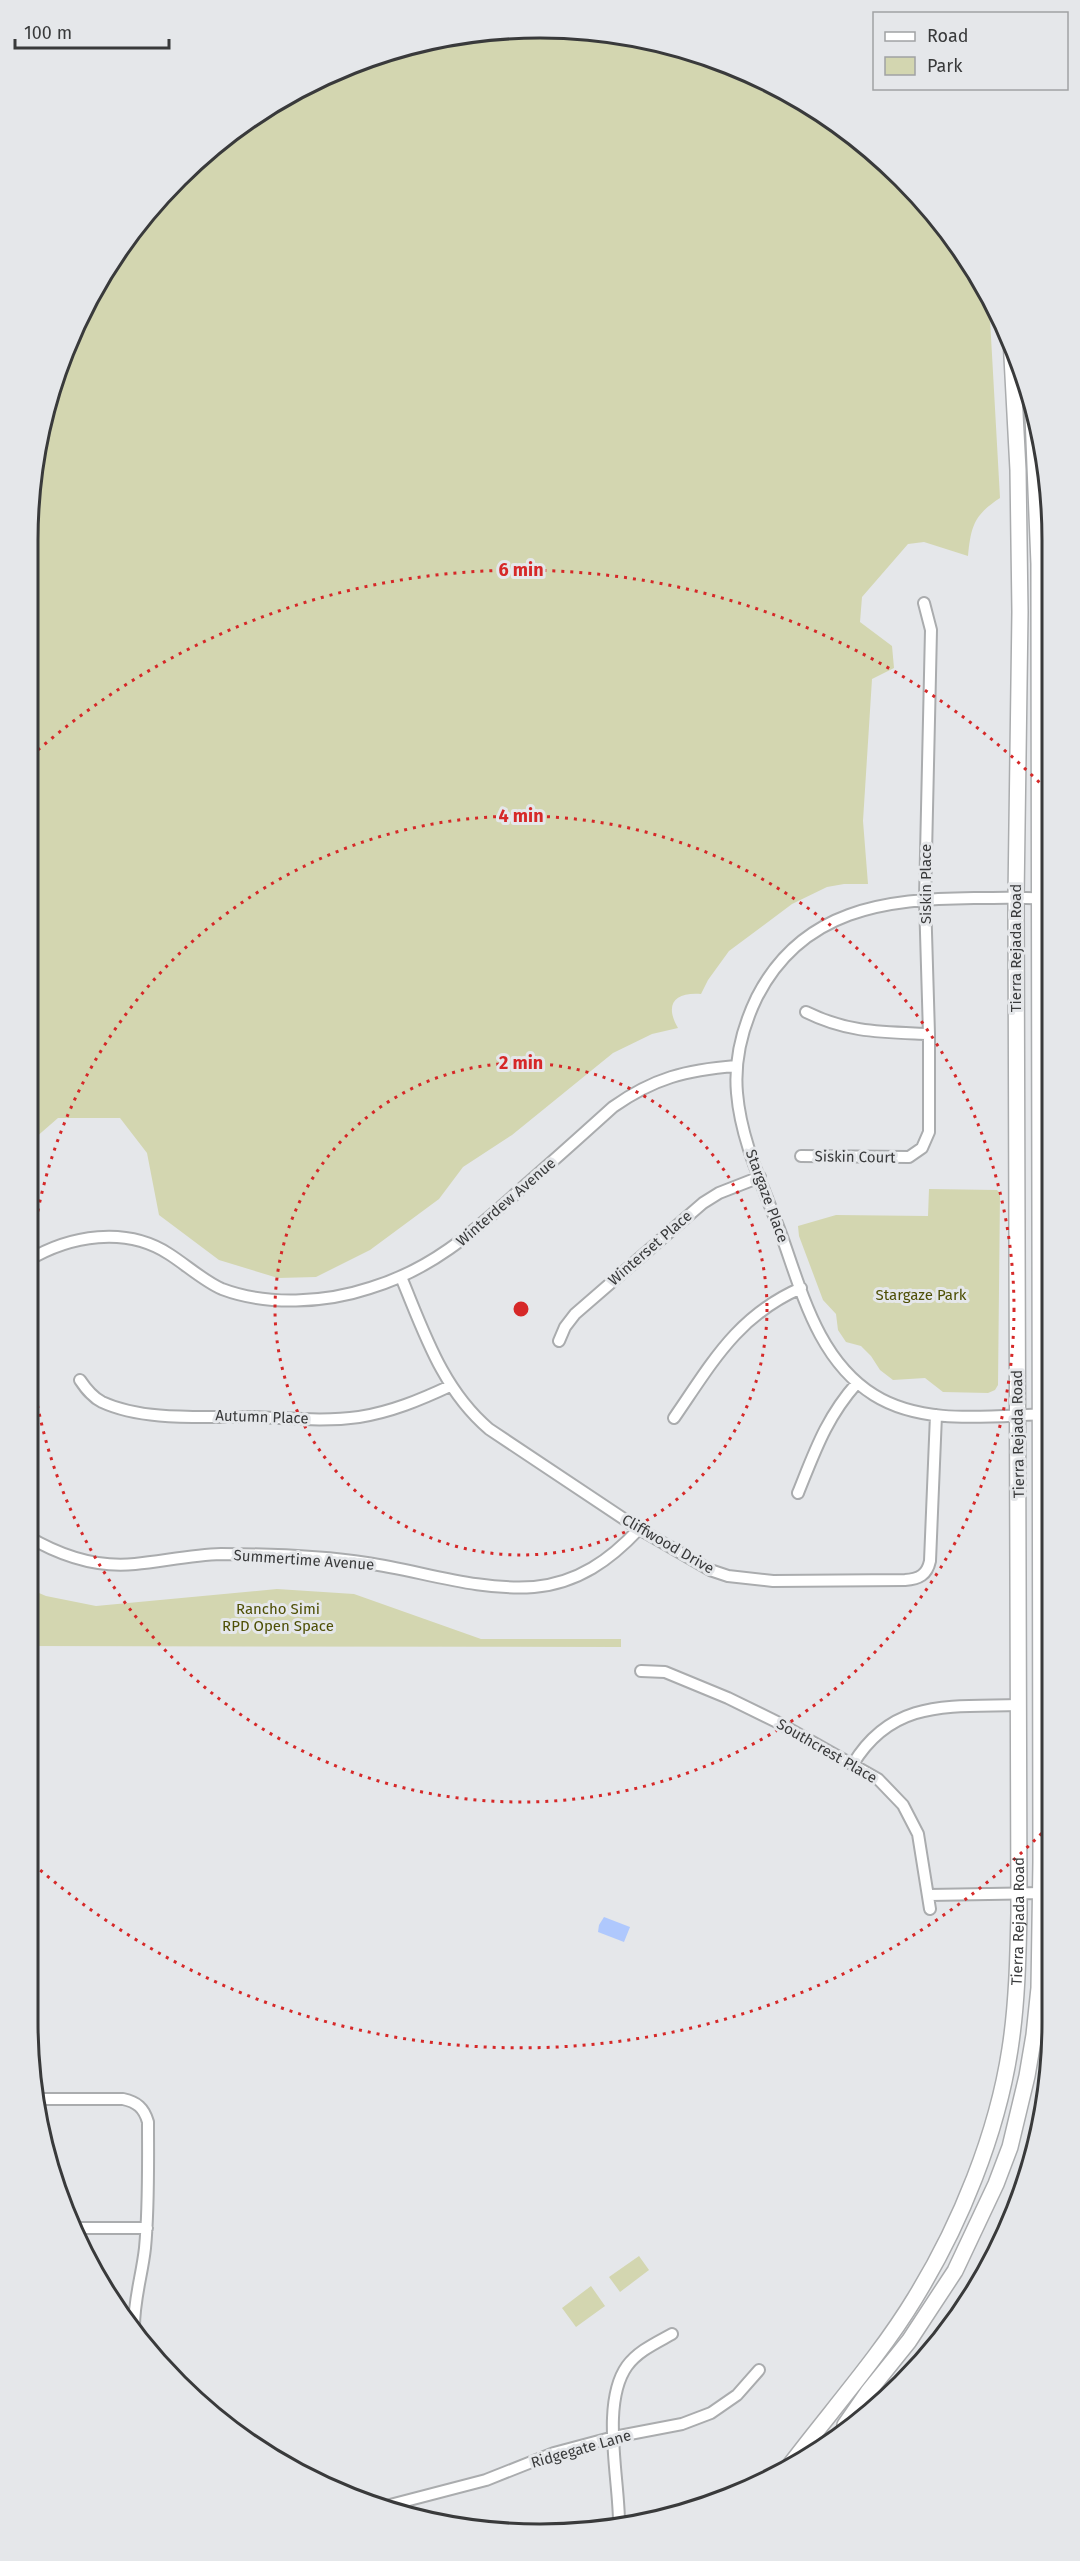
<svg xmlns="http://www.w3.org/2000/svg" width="1080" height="2561" font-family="'Fira Sans',sans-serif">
	<rect width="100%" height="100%" fill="#e5e7ea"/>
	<path fill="#d3d6b0" d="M507 28 607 31 705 54 852 133 947 227 989 301 1000 498C974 515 971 526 968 556L924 542 908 544 862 597 860 622 892 646 894 668 872 679 863 821 868 884H844L827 887 792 904 729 951 708 980 701 994C675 992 664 1004 678 1028L652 1034 613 1053 512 1135 463 1167 439 1199 370 1250 316 1277 278 1278 219 1260 159 1215 147 1153 120 1118H58L27 1145V540L54 375 96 283 155 202 228 133 313 80 408 44Z
		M929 1189 997 1190 1000 1193 998 1385 995 1390 988 1393 943 1392 925 1378 893 1380 880 1370 871 1356 861 1346 846 1342 838 1330 836 1314 823 1300 799 1236 798 1226 836 1215 928 1216Z
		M27 1588 46 1596 96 1606 277 1589 354 1594 481 1639H621V1647L27 1646Z
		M1038 2114 1026 2186 984 2277 956 2317 951 2314 984 2256 1014 2188Z
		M639 2256 649 2270 620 2292 609 2277Z
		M591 2286 605 2306 576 2327 562 2308Z"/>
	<path fill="#afc8fd" d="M604 1917 630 1927 624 1942 598 1932 599 1925Z"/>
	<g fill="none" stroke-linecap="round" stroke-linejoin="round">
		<defs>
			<path id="minor" d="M1050 899C1024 897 999 898 974 898 885 899 802 909 757 997 742 1028 734 1059 737 1093 741 1142 764 1188 781 1234 802 1292 818 1360 874 1395 925 1427 994 1415 1051 1414
				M806 1012C848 1033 883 1032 929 1034
				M801 1156 909 1157 922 1148 929 1132V1034L925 899 931 630 924 603
				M27 1261C70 1235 126 1226 169 1254 185 1264 205 1282 222 1289 267 1306 325 1303 370 1288 433 1269 473 1232 521 1189 552 1162 582 1135 613 1107 654 1078 686 1070 736 1066
				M401 1277C424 1332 442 1389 489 1429L639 1529 710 1570 728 1576 773 1581 905 1580C919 1579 927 1575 930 1561L936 1415
				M559 1341 565 1327 575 1314 703 1203 719 1193 760 1177
				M80 1380C86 1389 92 1397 102 1402 145 1422 206 1416 253 1417 288 1418 324 1422 359 1417 391 1412 420 1400 450 1386
				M674 1418C712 1363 737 1316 801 1288
				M798 1493C815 1451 826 1418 857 1383
				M27 1536C59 1555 97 1568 135 1564 164 1561 192 1555 221 1554 267 1554 322 1556 367 1563 422 1571 477 1591 534 1587 578 1583 610 1560 639 1529
				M641 1671 665 1672 728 1698 779 1723 878 1779 903 1805 918 1834 930 1909
				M853 1764C893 1698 951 1707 1019 1705
				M929 1895 1041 1893 1053 1898
				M40 2099H123C137 2102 144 2108 148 2122 148 2164 149 2206 145 2248 142 2276 133 2302 134 2331
				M73 2228H147
				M390 2505 486 2480 554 2453 614 2437 682 2424 711 2413 737 2395 759 2370
				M619 2526C620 2482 600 2404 627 2366 638 2351 656 2343 672 2334"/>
			<g id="secondary">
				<path d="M845 2425 868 2392 909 2341 955 2271 996 2184 1010 2147 1027 2076 1034 2035 1039 1988 1041 1862 1039 564 1033 416"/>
				<path id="s1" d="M787 2469C829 2413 880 2356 915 2298 960 2225 997 2134 1010 2049 1017 2004 1018 1958 1019 1913L1016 898 1020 612 1018 470 1011 338"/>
			</g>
		</defs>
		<use href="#minor" stroke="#aaacae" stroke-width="14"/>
		<use href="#secondary" stroke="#aaacae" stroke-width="18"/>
		<use href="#minor" stroke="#fff" stroke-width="10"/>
		<use href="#secondary" stroke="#fff" stroke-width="15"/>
	</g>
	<g fill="none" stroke="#d62828" stroke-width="3" stroke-dasharray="3 6">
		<circle cx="521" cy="1309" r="246"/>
		<circle cx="521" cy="1309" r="493"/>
		<path d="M1048 1827A739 739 0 0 1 31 1862M31 756A739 739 0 0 1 1048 791"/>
	</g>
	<g text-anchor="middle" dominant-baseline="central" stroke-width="6" stroke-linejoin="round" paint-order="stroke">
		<g font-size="15" fill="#393a3b" stroke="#e5e7ea">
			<text transform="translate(926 884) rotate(-90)">Siskin Place</text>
			<text transform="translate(1016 948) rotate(-90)">Tierra Rejada Road</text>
			<text transform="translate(855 1157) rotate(1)">Siskin Court</text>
			<text transform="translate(767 1196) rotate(70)">Stargaze Place</text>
			<text transform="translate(506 1202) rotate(-41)">Winterdew Avenue</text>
			<text transform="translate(650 1248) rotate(-41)">Winterset Place</text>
			<text transform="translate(262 1417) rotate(2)">Autumn Place</text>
			<text transform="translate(1018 1434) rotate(-91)">Tierra Rejada Road</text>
			<text transform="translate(668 1544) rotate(30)">Cliffwood Drive</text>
			<text transform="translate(304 1560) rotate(4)">Summertime Avenue</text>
			<text transform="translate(827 1751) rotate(30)">Southcrest Place</text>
			<text stroke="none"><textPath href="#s1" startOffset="610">Tierra Rejada Road</textPath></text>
			<text transform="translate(581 2449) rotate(-16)">Ridgegate Lane</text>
		</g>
		<g font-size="15" fill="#4e4f05" stroke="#e5e7ea">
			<text x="921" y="1295">Stargaze Park</text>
			<text x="278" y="1609">Rancho Simi<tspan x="278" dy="17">RPD Open Space</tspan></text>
		</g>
	</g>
	<path d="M0 0H1080V2561H0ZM540 38H540A502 502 0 0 1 1042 540V2022A502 502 0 0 1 540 2524H540A502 502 0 0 1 38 2022V540A502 502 0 0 1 540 38Z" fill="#e5e7ea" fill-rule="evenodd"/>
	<path fill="none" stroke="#393a3b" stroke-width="3" d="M540 38H540A502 502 0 0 1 1042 540V2022A502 502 0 0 1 540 2524H540A502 502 0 0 1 38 2022V540A502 502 0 0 1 540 38Z"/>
	<circle cx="521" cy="1309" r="9" fill="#d62828" stroke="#e5e7ea" stroke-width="3"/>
	<g font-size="18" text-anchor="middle" font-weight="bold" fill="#d62828" stroke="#e5e7ea" stroke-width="6" stroke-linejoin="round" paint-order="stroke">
		<text x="521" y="576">6 min</text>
		<text x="521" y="822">4 min</text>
		<text x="521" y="1069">2 min</text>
	</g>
	<rect x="873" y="12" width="195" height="78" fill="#e5e7ea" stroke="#a0a2a4" stroke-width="1.5"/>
	<rect x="885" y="32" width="30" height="9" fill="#ffffff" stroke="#a0a2a4" stroke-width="1.5"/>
	<text x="927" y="42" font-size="18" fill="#393a3b">Road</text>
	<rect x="885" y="57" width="30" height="18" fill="#d3d6b0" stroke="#a0a2a4" stroke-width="1.5"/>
	<text x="927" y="72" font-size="18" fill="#393a3b">Park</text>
	<path d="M15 39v9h154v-9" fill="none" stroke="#393a3b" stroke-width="3"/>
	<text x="24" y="39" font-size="18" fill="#393a3b" stroke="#e5e7ea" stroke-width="4.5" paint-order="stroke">100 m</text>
</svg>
